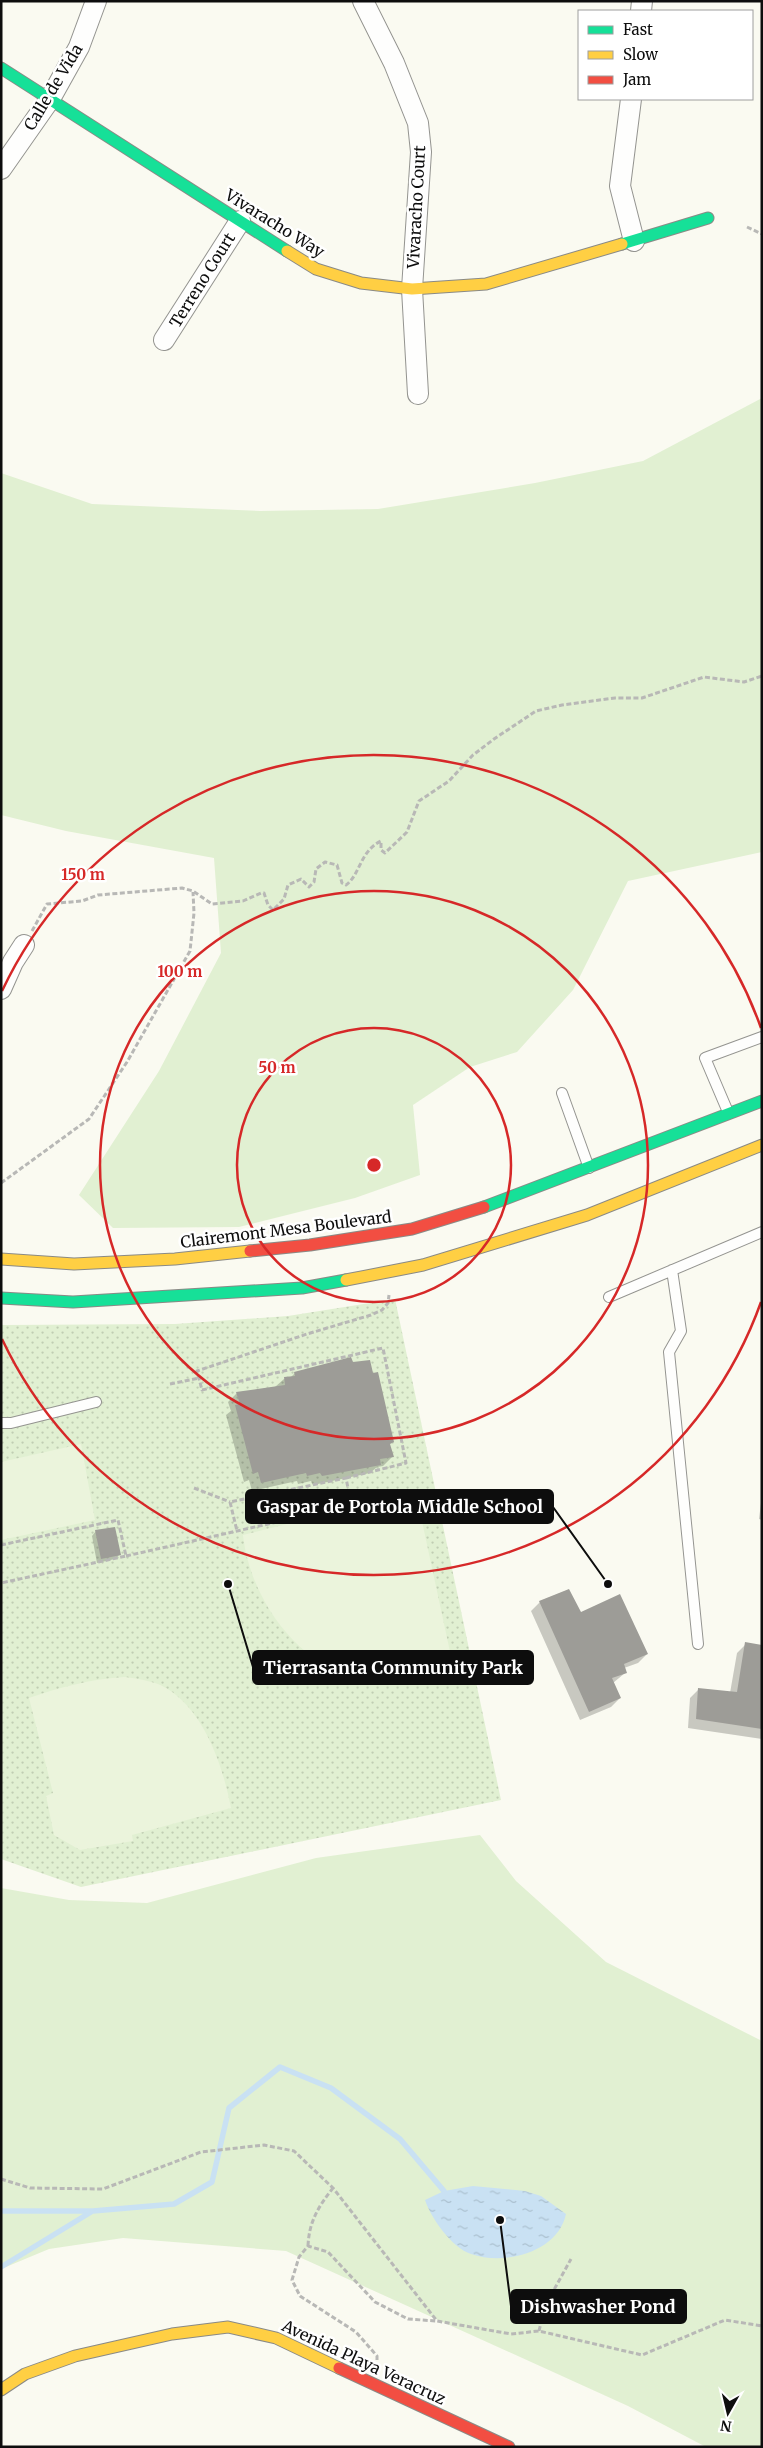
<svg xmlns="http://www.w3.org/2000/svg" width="763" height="2448" font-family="Merriweather,serif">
	<defs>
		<pattern id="park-dots" width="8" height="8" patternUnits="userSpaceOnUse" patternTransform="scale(1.25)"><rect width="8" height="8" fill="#e1f0d2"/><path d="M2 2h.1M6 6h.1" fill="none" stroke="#c0cdb3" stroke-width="1.8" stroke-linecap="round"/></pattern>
		<pattern id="water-ripples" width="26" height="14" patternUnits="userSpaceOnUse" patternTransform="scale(1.25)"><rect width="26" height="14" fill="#c9e1f3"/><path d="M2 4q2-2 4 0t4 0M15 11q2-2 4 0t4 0" fill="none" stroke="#abc0cf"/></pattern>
	</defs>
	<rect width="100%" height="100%" fill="#fafaf1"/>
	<path fill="#e1f0d2" d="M762 398V852L628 881 573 990 517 1052 470 1067 413 1105 420 1175 355 1198 239 1227 113 1228 79 1195 159 1071 221 953 214 858 66 831 1 815V473L92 504 260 511 378 509 535 483 643 461Z
		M480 1835 516 1881 606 1962 762 2041V2447H706L628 2406 286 2251 123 2238 49 2249 1 2269V1888L69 1900 147 1903 316 1858Z"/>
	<path fill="url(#park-dots)" d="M395 1299 501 1800 81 1887 1 1859V1325L175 1324 288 1316Z"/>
	<path fill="#ebf4dc" d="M81 1444 95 1520 1 1540V1462Z
		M393 1492 420 1512 455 1675C423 1683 382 1685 350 1676 292 1659 249 1593 243 1535L351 1508 350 1503Z
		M125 1677C139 1679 154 1681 166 1688 205 1711 223 1767 231 1808L132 1835 133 1841 80 1850 54 1835 46 1796 53 1793 29 1698C61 1687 91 1679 125 1677Z"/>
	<path fill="url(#water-ripples)" d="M473 2186 525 2191 541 2196 566 2214C558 2252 505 2266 471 2254 452 2248 431 2218 425 2200L444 2191Z"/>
	<path fill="#0003" d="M295 1373 389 1444 392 1457 383 1466 377 1467 370 1473 313 1485 311 1481 298 1484 297 1481 252 1491 249 1480 244 1482 226 1415 231 1411 228 1402 237 1393 275 1387 284 1379 290 1378Z
		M762 1495V1520L759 1519Z
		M96 1531 119 1555 115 1559 97 1563 92 1536Z
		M540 1602 580 1614 647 1654 638 1663 624 1668 625 1673 613 1683 620 1698 611 1707 580 1720 531 1611Z
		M746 1644 762 1646V1739L688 1728 690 1698 699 1689 730 1693 737 1653Z"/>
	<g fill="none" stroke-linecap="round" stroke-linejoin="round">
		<path stroke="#c9e1f3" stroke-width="5.5" d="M1 2211H93L174 2204 212 2182 229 2108 280 2067 331 2088 400 2139 444 2191
			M1 2267 91 2212"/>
	</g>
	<path fill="#9d9c97" d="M351 1357 353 1362 370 1360 373 1373 378 1372 394 1442 390 1444 394 1457 380 1459 381 1465 322 1476 320 1473 307 1476 306 1473 261 1483 258 1472 253 1474 235 1405 240 1404 236 1392 285 1385 284 1377 295 1376 294 1372Z
		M115 1527 121 1555 101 1559 95 1530Z
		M569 1589 581 1612 620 1594 648 1654 624 1664 627 1673 612 1678 621 1698 589 1712 539 1601Z
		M745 1642 762 1645V1729L696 1719 698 1688 737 1692Z"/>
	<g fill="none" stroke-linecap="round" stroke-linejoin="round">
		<defs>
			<path id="lane" d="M562 1093 589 1168
				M728 1112 705 1058 762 1037
				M672 1270 681 1331 669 1352 698 1644
				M609 1297 762 1232
				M1 1423H11L96 1402"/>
			<path id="street" d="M363 1 394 63 418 123 421 152 412 289 418 394
				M641 11 642 1
				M631 99 620 186 634 241
				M1 169 50 99 79 47 96 1
				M164 340 240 221
				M1 989 13 962 24 945"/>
			<path id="fast" d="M1 68 287 251
				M622 244 708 218
				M484 1207 762 1101
				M1 1298 73 1302 302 1288 346 1280"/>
			<path id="slow" d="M287 251 316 269 361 283 412 289 486 284 622 244
				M1 1259 74 1264 175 1259 250 1251
				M346 1280 423 1265 587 1215 762 1145
				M1 2390 25 2374 75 2356 172 2334 228 2327 276 2338 339 2368"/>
			<path id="jam" d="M250 1251 310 1245 412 1229 484 1207
				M339 2368 509 2447"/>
		</defs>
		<use href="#lane" stroke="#949490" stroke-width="12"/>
		<use href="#street" stroke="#949490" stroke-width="22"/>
		<use href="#fast" stroke="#8a8a86" stroke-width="13"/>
		<use href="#slow" stroke="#8a8a86" stroke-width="13"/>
		<use href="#jam" stroke="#8a8a86" stroke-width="13"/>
		<path stroke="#b8b8b6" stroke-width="3" stroke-dasharray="5 2.5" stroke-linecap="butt" d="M747 227 762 234
			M32 931 47 904 82 901 98 895 182 888 193 891 212 904 243 901 261 893H264L268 905 273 910 284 899 288 885 301 879 309 887 314 882 316 869 325 862 337 865 342 883 346 885C360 875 360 851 381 841V850L385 853 407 832 419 801 449 781 473 755 494 739 536 711 562 705 615 698H642L704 677 744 682 762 676
			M1 1183 89 1119 127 1062 190 951 194 913 193 892
			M170 1384 199 1378
			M346 1478 406 1463 383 1348 202 1390 197 1371 307 1334 371 1315 382 1310 388 1303 389 1295
			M194 1488 230 1502
			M1 1545 118 1520 126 1556 1 1583
			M126 1556 348 1506 350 1498 346 1478 230 1502 237 1531
			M1 2179 30 2188 103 2189 201 2152 264 2145 294 2151 333 2188 437 2321 511 2334 539 2331 642 2355 725 2320 762 2326
			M308 2246C309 2222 318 2207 333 2188
			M539 2331 545 2306 571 2259
			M377 2360V2356L356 2332 300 2296 292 2280 299 2257 308 2246 328 2252 375 2302 408 2319 436 2321"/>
		<use href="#lane" stroke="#fefefd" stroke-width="10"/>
		<use href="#street" stroke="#fefefd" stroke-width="20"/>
		<use href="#fast" stroke="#16e098" stroke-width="11"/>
		<use href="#slow" stroke="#ffcf43" stroke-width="11"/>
		<use href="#jam" stroke="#f24e42" stroke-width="11"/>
	</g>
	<g fill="none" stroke="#d62828" stroke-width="2.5">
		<circle cx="374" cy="1165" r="137"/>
		<circle cx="374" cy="1165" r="274"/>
		<path d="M761 1302A411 411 0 0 1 2 1339M2 991A411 411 0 0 1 761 1028"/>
	</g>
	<g text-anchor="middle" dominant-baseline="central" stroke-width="5" stroke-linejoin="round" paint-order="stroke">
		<g font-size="16" fill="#0d0d0d" stroke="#fff">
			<text transform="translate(53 87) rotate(-59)">Calle de Vida</text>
			<text transform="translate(416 207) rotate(-87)">Vivaracho Court</text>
			<text transform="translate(275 223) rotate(32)">Vivaracho Way</text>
			<text transform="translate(202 280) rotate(-58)">Terreno Court</text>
			<text transform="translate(286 1229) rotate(-7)">Clairemont Mesa Boulevard</text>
			<text transform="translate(364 2362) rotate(25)">Avenida Playa Veracruz</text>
		</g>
	</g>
	<circle cx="374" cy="1165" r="8" fill="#d62828" stroke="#fff" stroke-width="2.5"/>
	<g font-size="15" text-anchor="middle" font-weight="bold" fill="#d62828" stroke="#fff" stroke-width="5" stroke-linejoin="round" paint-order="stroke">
		<text x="83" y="880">150 m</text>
		<text x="180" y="977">100 m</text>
		<text x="277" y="1073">50 m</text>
	</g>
	<path fill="none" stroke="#0d0d0d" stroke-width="2" d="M608 1584L553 1507M228 1584L253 1667M500 2220L511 2306"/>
	<g fill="#0d0d0d" stroke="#fff" stroke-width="2">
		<circle cx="608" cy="1584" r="5"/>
		<circle cx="228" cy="1584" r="5"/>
		<circle cx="500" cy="2220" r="5"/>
	</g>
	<g fill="#0d0d0d" stroke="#0d0d0d" stroke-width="2">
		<rect x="246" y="1490" width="307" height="33" rx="5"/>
		<rect x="253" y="1651" width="280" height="33" rx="5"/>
		<rect x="511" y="2290" width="175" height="33" rx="5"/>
	</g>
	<g font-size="18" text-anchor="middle" font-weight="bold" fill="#fff">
		<text x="400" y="1513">Gaspar de Portola Middle School</text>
		<text x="393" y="1674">Tierrasanta Community Park</text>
		<text x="598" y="2313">Dishwasher Pond</text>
	</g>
	<rect width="763" height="2448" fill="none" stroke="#0d0d0d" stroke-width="5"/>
	<rect x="578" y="10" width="175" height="90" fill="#ffffff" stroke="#9e9e9e"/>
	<rect x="588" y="26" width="25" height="8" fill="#16e098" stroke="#9e9e9e"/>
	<text x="623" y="35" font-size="15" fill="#0d0d0d">Fast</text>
	<rect x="588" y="51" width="25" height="8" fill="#ffcf43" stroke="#9e9e9e"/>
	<text x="623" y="60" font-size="15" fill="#0d0d0d">Slow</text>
	<rect x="588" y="76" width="25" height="8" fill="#f24e42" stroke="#9e9e9e"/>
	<text x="623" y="85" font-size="15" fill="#0d0d0d">Jam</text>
	<g transform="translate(728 2413) rotate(188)" stroke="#ffffff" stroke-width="4" paint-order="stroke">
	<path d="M0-4L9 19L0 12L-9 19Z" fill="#0d0d0d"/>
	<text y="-8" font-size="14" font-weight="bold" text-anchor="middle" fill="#0d0d0d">N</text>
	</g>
</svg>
